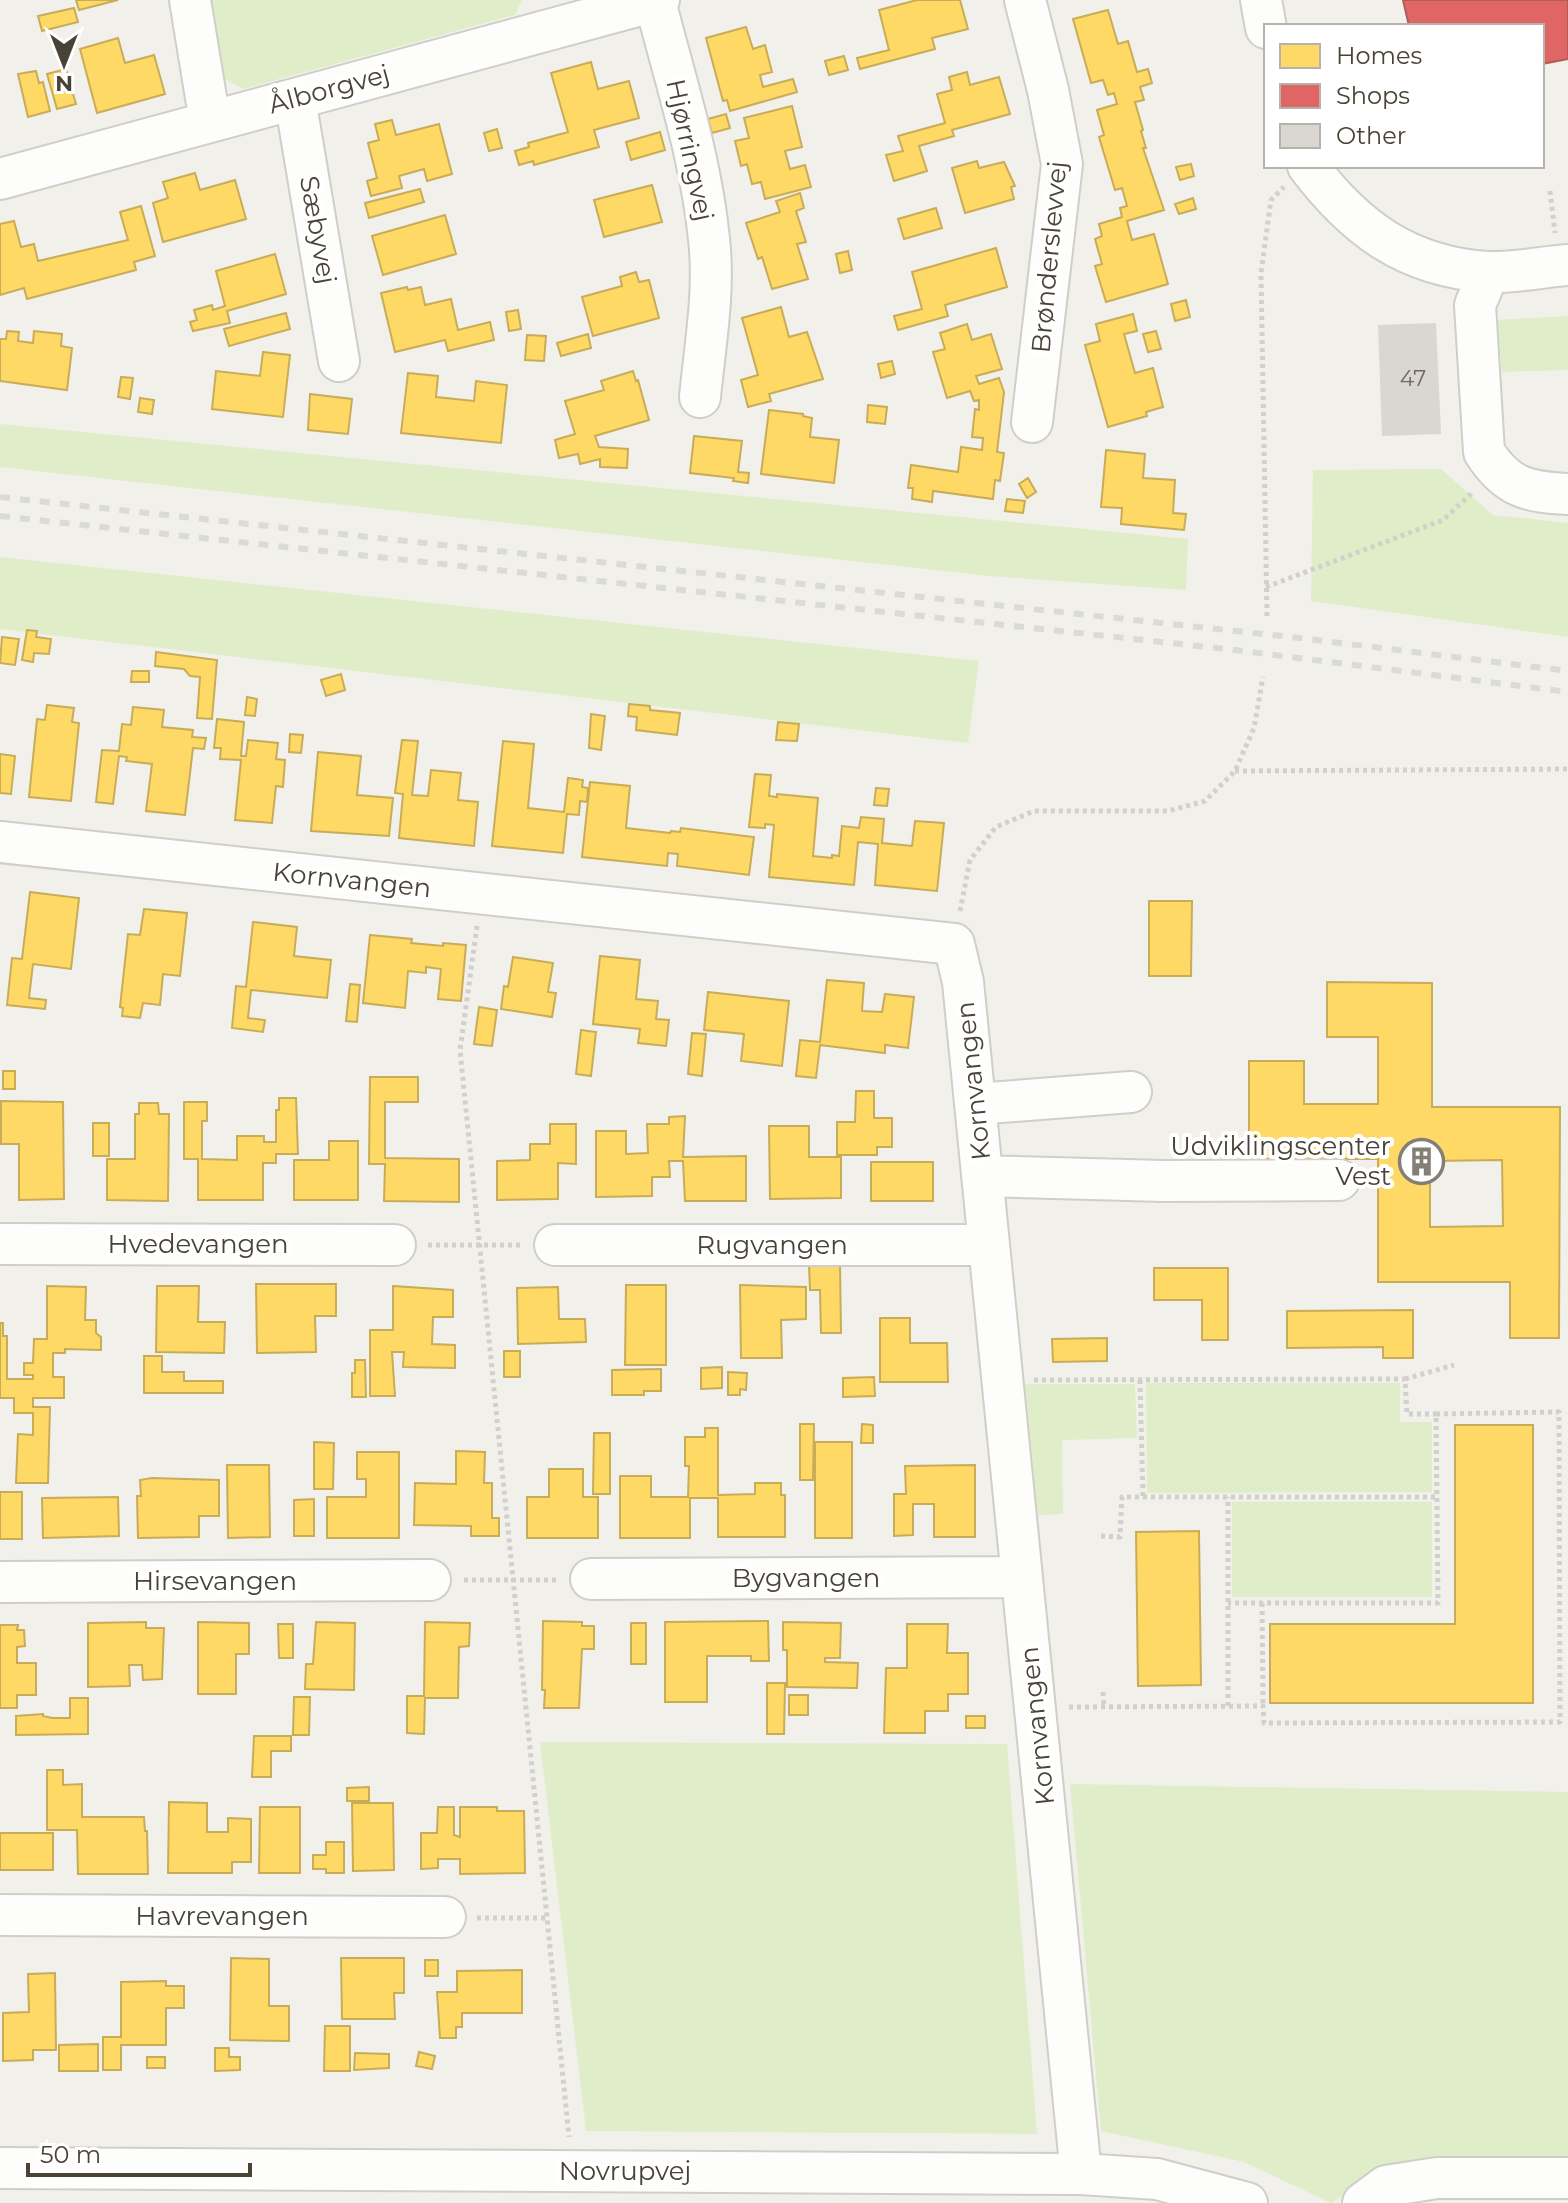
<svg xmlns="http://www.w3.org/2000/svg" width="1568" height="2203" font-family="Montserrat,sans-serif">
	<rect width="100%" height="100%" fill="#f2f0eb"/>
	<path fill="#dfeec9" d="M212 0H522L515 15 243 89 225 79Z
		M1568 316V370L1502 372 1497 320Z
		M0 424 1188 539 1186 590 989 576 0 467Z
		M1441 469 1493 515 1568 523V637L1311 601 1313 470Z
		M0 557 979 661 968 743 0 629Z
		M1146 1383H1400V1422H1432V1492L1147 1493Z
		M1025 1384H1135L1137 1438 1062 1440 1063 1514 1038 1515Z
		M1232 1502H1432V1597H1232Z
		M540 1742 1007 1744 1037 2134 586 2131Z
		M1070 1784 1568 1792V2165L1384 2167 1331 2203 1244 2162 1101 2131Z"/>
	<path fill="#ffd966" stroke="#c8ac58" stroke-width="2" fill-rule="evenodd" d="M76 0H118L79 10Z
		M917 0H960L968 29 932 38 935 49 860 69 857 58 889 50 879 10Z
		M74 8 78 22 42 31 38 16Z
		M1108 10 1118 44 1128 41 1137 72 1148 69 1152 83 1140 87 1144 100 1135 102 1143 130 1141 131 1146 148H1143L1164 210 1127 221 1132 240 1154 234 1168 284 1106 302 1095 266 1102 264 1095 239 1102 236 1099 224 1122 217 1120 208 1127 206 1122 188 1115 190 1099 137 1104 135 1097 110 1117 104 1114 93 1108 95 1103 80 1091 83 1073 19Z
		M746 27 753 49 765 45 772 72 760 75 763 87 793 79 797 92 730 111 727 100 723 101 706 38Z
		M118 38 125 63 154 55 165 94 97 113 80 49Z
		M844 56 848 70 829 75 825 61Z
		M591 62 598 89 629 81 639 118 594 130 599 147 534 165 533 161 519 165 515 151 529 147 528 143 568 132 551 73Z
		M66 69 76 104 57 109 47 74Z
		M36 71 39 83 43 82 50 111 28 117 18 74Z
		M967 72 970 85 999 77 1010 114 952 130 954 136 919 146 927 171 894 181 886 155 903 151 898 136 945 123 937 94 952 90 949 77Z
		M792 106 802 147 785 151 790 169 805 165 811 187 765 199 761 182 752 184 747 164 741 166 735 141 749 138 744 118Z
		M726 114 730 128 712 133 708 119Z
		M392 120 396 135 439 124 452 174 427 181 424 169 399 176 402 188 371 196 367 181 377 178 368 143 379 140 375 124Z
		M497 129 502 148 489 151 484 133Z
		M660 132 665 150 631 160 626 142Z
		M977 161 979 168 1004 162 1015 186 1011 187 1014 199 965 213 952 168Z
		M1191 164 1194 176 1180 180 1176 167Z
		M195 173 200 190 235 180 246 219 163 242 153 203 168 198 163 182Z
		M652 185 662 222 604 237 594 200Z
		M420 189 424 202 369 218 365 203Z
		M800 193 804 208 796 211 806 242 797 244 808 279 772 289 762 257 758 259 746 223 780 212 776 201Z
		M1193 198 1196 209 1179 214 1175 204Z
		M141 206 155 256 134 262 136 270 27 299 24 288 0 295V224L14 221 21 247 34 244 38 261 128 240 120 212Z
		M936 208 942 228 904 239 898 219Z
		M445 215 456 254 383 275 372 236Z
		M996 248 1007 287 945 305 948 316 898 330 894 316 922 309 912 272Z
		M848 251 852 270 840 273 836 254Z
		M275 254 286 294 227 311 230 323 193 331 190 322 197 320 194 310 212 305 213 310 225 306 216 271Z
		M636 272 639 282 649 280 659 318 593 336 582 297 622 286 620 277Z
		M407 287 408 290 421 287 425 305 451 299 458 330 490 322 494 340 448 351 445 340 395 352 381 293Z
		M1186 300 1190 317 1175 321 1171 304Z
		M781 307 789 337 807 332 823 379 769 394 771 401 748 407 741 380 758 375 742 318Z
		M518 310 521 329 509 331 506 312Z
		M286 313 290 329 229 346 224 329Z
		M1133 314 1137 331 1124 334 1135 373 1153 368 1163 407 1146 412 1147 416 1108 427 1085 345 1100 341 1096 324Z
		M967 324 972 340 991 334 1002 369 976 376 979 384 999 378 1004 392 997 452 1004 453 1000 481 995 480 993 499 933 491 932 502 912 499 913 488H908L911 465 958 472 961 447 982 450 983 438 972 437 975 409 979 410V400L974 401 970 391 947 398 933 352 945 349 940 333Z
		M7 331 19 332 18 341 33 343 34 331 62 334 61 346 72 348 67 390 0 381V339H6Z
		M1156 331 1161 349 1148 352 1143 334Z
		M588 334 591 348 561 356 557 343Z
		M527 335 546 336 544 361 525 360Z
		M263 352 290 355 283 417 212 409 216 371 260 376Z
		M892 361 895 374 881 378 878 364Z
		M633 371 636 381 638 380 649 420 595 436 599 447 628 449 627 468 600 467V459L580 464 578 454 559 458 555 440 575 434 565 401 604 390 601 381Z
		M408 373 438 376 436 397 474 401 476 381 507 385 501 443 401 433Z
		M121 377 133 378 130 399 118 397Z
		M310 394 352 399 348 434 308 430Z
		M140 398 154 400 152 414 138 412Z
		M868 405 887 407 885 424 867 422Z
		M769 410 803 414V416L812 418 810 437 839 440 834 483 761 474Z
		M694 436 742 441 738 472 749 473 748 483 733 481 734 478 690 473Z
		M1106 450 1145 454 1143 478 1175 480 1173 513 1186 514 1184 530 1121 524 1122 508 1101 507Z
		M1028 478 1036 492 1027 498 1019 484Z
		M1007 499 1025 501 1023 513 1005 511Z
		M27 630 37 631 36 637 51 639 49 654 34 653 33 662 22 660Z
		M2 637 19 639 15 665 0 663Z
		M156 652 217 660 212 719 197 718 200 677 190 676 184 669 155 666Z
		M132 671H149V682H131Z
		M341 674 345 690 326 696 321 680Z
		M247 697 257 699 255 716 245 715Z
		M629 704 650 706V710L680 713 677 735 636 730 637 717 628 716Z
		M47 705 74 708 72 722 79 723 71 801 29 797 37 719 45 720Z
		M133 707 164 710 162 727 193 730 192 737 206 738 204 749 193 748 185 815 146 811 152 764 126 761 127 757 119 756 113 804 96 802 102 750 119 751 122 724 131 725Z
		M591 714 605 716 601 750 589 748Z
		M217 719 244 722 241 756H246L248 740 278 743 276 759 285 760 283 787 276 786 272 823 235 820 241 760 220 759 221 748H214Z
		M778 722 799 724 797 741 776 740Z
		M290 734 303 735 301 753 289 752Z
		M402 740 418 741 412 795 428 796 431 770 461 773 458 800 478 802 474 846 399 838 403 794 395 793Z
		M503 741 534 744 528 808 564 812 568 778 583 780 582 787 588 788 587 802 580 801 579 815 567 814 563 853 492 846Z
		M318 752 361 756 357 795 393 798 389 836 311 831Z
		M0 754 15 756 11 794 0 793Z
		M755 774 771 775 769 796 777 797V794L818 798 813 856 832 858V855L839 856 842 826 859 828 861 817 884 819 882 843 912 846 915 821 944 823 937 891 875 885 878 844 858 842 854 885 769 877 774 825 765 824V828L749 827Z
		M590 782 630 786 626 828 670 833 671 831 680 832 681 828 754 837 749 875 677 866 678 854 668 853 667 866 582 857Z
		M876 788 889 789 887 806 874 805Z
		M30 892 79 898 71 969 33 964 29 998 46 1000 45 1009 7 1005 12 958 22 959Z
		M1149 901H1192L1191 976H1149Z
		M144 909 187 913 180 976 163 974 160 1005 143 1003 140 1018 122 1016 123 1008 120 1007 128 934 140 935Z
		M253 922 297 927 294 956 331 960 327 998 251 990 248 1018 265 1020 263 1032 232 1028 236 986 246 987Z
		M370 935 412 939 411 943 443 946V943L466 945 461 1001 438 999 441 969 426 967V973L408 971 405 1008 363 1003Z
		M600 956 640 960 636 999 658 1001 656 1019 669 1020 666 1046 638 1043 640 1029 593 1024Z
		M513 957 553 963 548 992 556 993 552 1017 501 1009 504 986 508 987Z
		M827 980 864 983 862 1011 882 1012 885 994 914 997 908 1048 885 1045V1053L820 1045 816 1078 796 1076 800 1040 820 1042Z
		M1327 982 1432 983V1107H1560L1559 1338H1510V1282H1378V1159H1249V1061H1304V1104H1378V1037H1327ZM1502 1160 1503 1226 1430 1227V1161Z
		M350 984 360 985 357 1022 346 1021Z
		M708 992 789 1001 782 1066 741 1061 744 1034 704 1030Z
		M479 1007 497 1010 492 1046 474 1044Z
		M581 1030 596 1032 591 1076 576 1074Z
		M692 1033 706 1034 702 1076 688 1074Z
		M3 1071H15V1089H3Z
		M370 1077H418V1102H385V1158L459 1159V1202L384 1201 385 1164H369Z
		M856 1091H874V1118H892V1147H877V1155H837V1122H855Z
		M279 1098H296L298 1154H276V1163H263V1200H198V1159H184V1102H207V1121H202V1159L237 1160V1136H264V1142H276V1110H279Z
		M1 1101 63 1102 64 1199 19 1200V1144H1Z
		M139 1103H158L159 1114H169L168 1201 107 1200V1159H135V1114H139Z
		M685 1116 683 1157 746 1156V1201H685L683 1161H669L670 1177H652V1196L596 1197V1131H626V1154L648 1153 647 1124H669V1117Z
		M93 1123H109V1156H93Z
		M550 1124H576V1164L558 1163V1199L497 1200V1161L530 1160V1144H550Z
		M769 1126H809V1157H841V1198L770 1199Z
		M329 1141H358V1200H294V1160H329Z
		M871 1162H933V1201H871Z
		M809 1265H840L841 1333H821L820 1290H810Z
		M1154 1268H1228V1340H1202V1300H1154Z
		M256 1284H336V1316H315L316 1352 257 1353Z
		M626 1285H666V1365H625Z
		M740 1285 806 1287V1319L781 1320 782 1358H741Z
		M47 1286 86 1287 85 1320H96V1333L101 1337V1350L65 1349V1353H53V1377H64V1398H33V1407H50L48 1483H16L18 1434 33 1435V1413H14V1398H0V1323H3V1336H7V1379H33V1375H24V1363H33L34 1339H47Z
		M157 1286H199L198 1322H225L224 1353 156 1352Z
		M393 1286 453 1290V1317H433L432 1344 455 1345V1368L403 1367 404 1352H392L395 1396H370V1330H393Z
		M558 1287 559 1319H585L586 1342 518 1344 517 1288Z
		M1413 1310V1358H1383V1347L1287 1348V1311Z
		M880 1318H910V1343H947L948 1382H880Z
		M1107 1338V1361L1053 1362 1052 1339Z
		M504 1351H520V1377H504Z
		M144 1356H162V1372H184V1381H223V1393H144Z
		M355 1360H365L366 1397H352V1373H355Z
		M722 1367V1388L701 1389V1368Z
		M661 1369V1391H644V1395H612V1370Z
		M728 1372 747 1373 746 1390 740 1389V1395H728Z
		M874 1377 875 1396 843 1397V1378Z
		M800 1424H814L813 1480H800Z
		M862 1424 873 1425V1443H861Z
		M1455 1425H1533V1703H1270V1624H1455Z
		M705 1428H718V1495L755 1494V1483H781V1495H785V1537H718V1498H690V1538H620V1476H651V1497H688L689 1466H685V1437H705Z
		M594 1433H610V1494H593Z
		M314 1442 334 1443 333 1489H314Z
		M815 1442H852V1538H815Z
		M456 1451 485 1452 484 1483H492V1518H499V1536H471V1526L414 1525 415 1483 456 1484Z
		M357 1452H399V1538H327V1497H366V1479H357Z
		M227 1465H269L270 1537 228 1538Z
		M975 1465V1537H934V1504H913V1535L894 1536V1494H906L905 1466Z
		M549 1469H583V1497H598V1538H527V1497H549Z
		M152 1478 219 1480V1516H199V1537L138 1538 137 1496H141L140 1480Z
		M0 1492H22V1539H0Z
		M118 1497 119 1536 43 1538 42 1498Z
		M314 1499V1536H294V1500Z
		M1199 1531 1201 1685 1138 1686 1136 1532Z
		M543 1621 582 1622V1626H594V1649H582L579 1708H544L545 1690H542Z
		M768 1621 769 1661H751V1656H707V1702H665V1622Z
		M146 1622V1628H164L162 1679 143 1680 142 1665H129L130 1686 88 1687V1623Z
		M198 1622 249 1623V1654H236V1694H198Z
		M316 1622 355 1623 354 1690 305 1689 306 1664H313Z
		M425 1622 470 1623 469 1646 459 1647 458 1698H425L424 1734 407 1733V1696H424Z
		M783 1622 841 1623 840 1658H825V1662L858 1663 857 1688 787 1687V1650H783Z
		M631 1623H646V1664H631Z
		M278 1624H293V1658H279Z
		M907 1624H948L947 1653H968V1694H948V1711H925V1733H884L886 1668H907Z
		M0 1625H18L17 1630H24L25 1646 17 1647V1663H36V1695H17V1708H0Z
		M767 1683H785L784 1734H767Z
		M789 1695H808V1715H789Z
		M294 1697H310L309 1735H293Z
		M70 1698H88V1734L16 1735V1716L43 1714V1716L52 1718H70Z
		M966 1716H985V1728H966Z
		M254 1736H291V1751H271V1777H252Z
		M47 1770H63V1785L82 1784V1817H144L145 1831H147L148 1874H78L77 1830H47Z
		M369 1787V1801H347V1788Z
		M169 1802 207 1803V1832H228V1818L251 1819V1862H232V1873H168Z
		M352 1803H393L394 1870 353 1871Z
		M260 1807H300V1873H259Z
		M438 1807H454V1835L460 1837V1807H497V1811H524L525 1873 460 1874V1859H438V1868L421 1869V1833H437Z
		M0 1833H53V1870H0Z
		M326 1842H344V1873H326V1869H313V1855H326Z
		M231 1958 269 1959V2006H289V2041L230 2040Z
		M341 1958H404V1993H394L395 2019H342Z
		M425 1960H438V1976H425Z
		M522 1970V2013H462V2027H456V2038H440L437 1992H457V1971Z
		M55 1973 56 2050H33V2060L3 2061V2013L29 2012 28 1974Z
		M166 1981V1986H184V2008H166V2045H121V2070H103V2037H121V1982Z
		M325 2026H350V2071H324Z
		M98 2044V2071H59V2045Z
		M215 2048H229V2057H240V2070L215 2071Z
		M419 2052 435 2056 432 2069 416 2066Z
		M355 2053 389 2054V2068L354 2070Z
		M147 2057H165V2068H147Z"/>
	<path fill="#e06666" stroke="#b35b58" stroke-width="2" d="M1403 0H1568V59L1542 64V26H1409Z"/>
	<path fill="#dad7d2" stroke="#dad7d1" stroke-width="2" d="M1435 324 1440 433 1383 435 1379 326Z"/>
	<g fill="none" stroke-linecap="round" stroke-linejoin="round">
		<defs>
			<path id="minor" d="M190 0 210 122
				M1025 0 1048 90 1062 164 1032 422
				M1261 0 1266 28
				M655 1C675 80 701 158 709 239 715 291 705 345 700 397
				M295 99 339 361
				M1308 166C1355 228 1407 267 1488 272 1514 273 1542 267 1568 265
				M0 179 659 0
				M1489 272 1475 305 1484 452C1507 488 1528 492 1568 494
				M0 842 954 944 963 982 1081 2174
				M975 1104 1131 1092
				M982 1176 1164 1181 1339 1180
				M0 1244 395 1245
				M555 1245H989
				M591 1579 1022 1577
				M0 1582 430 1580
				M0 1915 445 1917
				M0 2168 1081 2174 1157 2179 1247 2203
				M1363 2203 1386 2186 1437 2178H1568"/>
		</defs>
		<use href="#minor" stroke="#d0cec8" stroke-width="44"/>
		<path stroke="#d2d0ca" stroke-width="5" stroke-dasharray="4 4" stroke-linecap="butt" d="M1550 191 1555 233
			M1266 587 1443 520 1474 491
			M1267 616 1261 273 1271 200 1284 187
			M1235 771 1568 769
			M960 911 970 860 996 827 1034 811H1168L1205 801 1235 771 1254 728 1263 677
			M477 926 460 1050 569 2137
			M428 1245H522
			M1405 1379 1454 1365
			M1034 1380 1405 1379 1407 1414H1436
			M1140 1380 1143 1497
			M1101 1536 1120 1537 1122 1497H1438
			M464 1580H558
			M1262 1603 1263 1706
			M1103 1692 1104 1707
			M1228 1706V1497
			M1069 1707 1263 1706 1264 1723 1560 1722 1559 1412 1436 1414 1438 1603H1228
			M477 1918H548"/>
		<use href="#minor" stroke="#fdfdfc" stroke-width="40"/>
		<path stroke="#dadad9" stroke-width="6" stroke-dasharray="10 10" stroke-linecap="butt" d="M0 497 1300 638 1568 671
			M0 516 1226 649 1568 692"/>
	</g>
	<defs>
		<symbol id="building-ring" viewBox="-11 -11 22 22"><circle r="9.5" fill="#fff" stroke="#847f75" stroke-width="1.5"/><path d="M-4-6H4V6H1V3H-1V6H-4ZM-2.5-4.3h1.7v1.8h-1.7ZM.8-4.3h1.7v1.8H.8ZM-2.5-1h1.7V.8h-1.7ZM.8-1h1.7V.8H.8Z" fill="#847f75"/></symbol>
	</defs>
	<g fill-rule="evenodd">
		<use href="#building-ring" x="1396" y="1136" width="51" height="51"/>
	</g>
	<g text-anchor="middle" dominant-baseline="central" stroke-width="8" stroke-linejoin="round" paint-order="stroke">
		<g font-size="22" fill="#6f695e">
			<text x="1413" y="378">47</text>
		</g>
		<g font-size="26" fill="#494236" stroke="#fff">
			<text transform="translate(329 89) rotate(-15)">Ålborgvej</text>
			<text transform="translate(690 150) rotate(78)">Hjørringvej</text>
			<text transform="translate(318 230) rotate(80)">Sæbyvej</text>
			<text transform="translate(1049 257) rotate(-85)">Brønderslevvej</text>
			<text transform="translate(352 880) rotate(6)">Kornvangen</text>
			<text transform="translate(973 1081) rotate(-96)">Kornvangen</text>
			<text x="198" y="1244">Hvedevangen</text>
			<text x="772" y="1245">Rugvangen</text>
			<text x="806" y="1578">Bygvangen</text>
			<text x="215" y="1581">Hirsevangen</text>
			<text transform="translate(1037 1726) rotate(-96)">Kornvangen</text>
			<text x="222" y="1916">Havrevangen</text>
			<text x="625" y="2171">Novrupvej</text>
		</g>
		<g font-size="26" fill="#494236" stroke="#fff" text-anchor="end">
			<text x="1391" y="1146">Udviklingscenter<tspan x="1391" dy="30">Vest</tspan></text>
		</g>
	</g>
	<rect x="1264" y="24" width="280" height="144" fill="#ffffff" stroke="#b6b3af" stroke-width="2"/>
	<rect x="1280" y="44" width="40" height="24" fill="#ffd966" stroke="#b6b3af" stroke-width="2"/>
	<text x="1336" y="64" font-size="24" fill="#494236">Homes</text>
	<rect x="1280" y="84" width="40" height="24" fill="#e06666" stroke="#b6b3af" stroke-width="2"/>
	<text x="1336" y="104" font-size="24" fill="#494236">Shops</text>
	<rect x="1280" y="124" width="40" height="24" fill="#dad7d2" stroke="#b6b3af" stroke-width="2"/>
	<text x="1336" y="144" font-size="24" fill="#494236">Other</text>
	<g transform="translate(64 64) rotate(180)" stroke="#ffffff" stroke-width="6" paint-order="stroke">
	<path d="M0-6L14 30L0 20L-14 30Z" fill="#494236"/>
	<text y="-12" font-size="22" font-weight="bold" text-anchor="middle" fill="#494236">N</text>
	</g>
	<path d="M28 2163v12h222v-12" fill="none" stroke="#494236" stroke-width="4"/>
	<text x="40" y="2163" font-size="24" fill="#494236" stroke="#ffffff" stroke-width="6" paint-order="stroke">50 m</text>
</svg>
